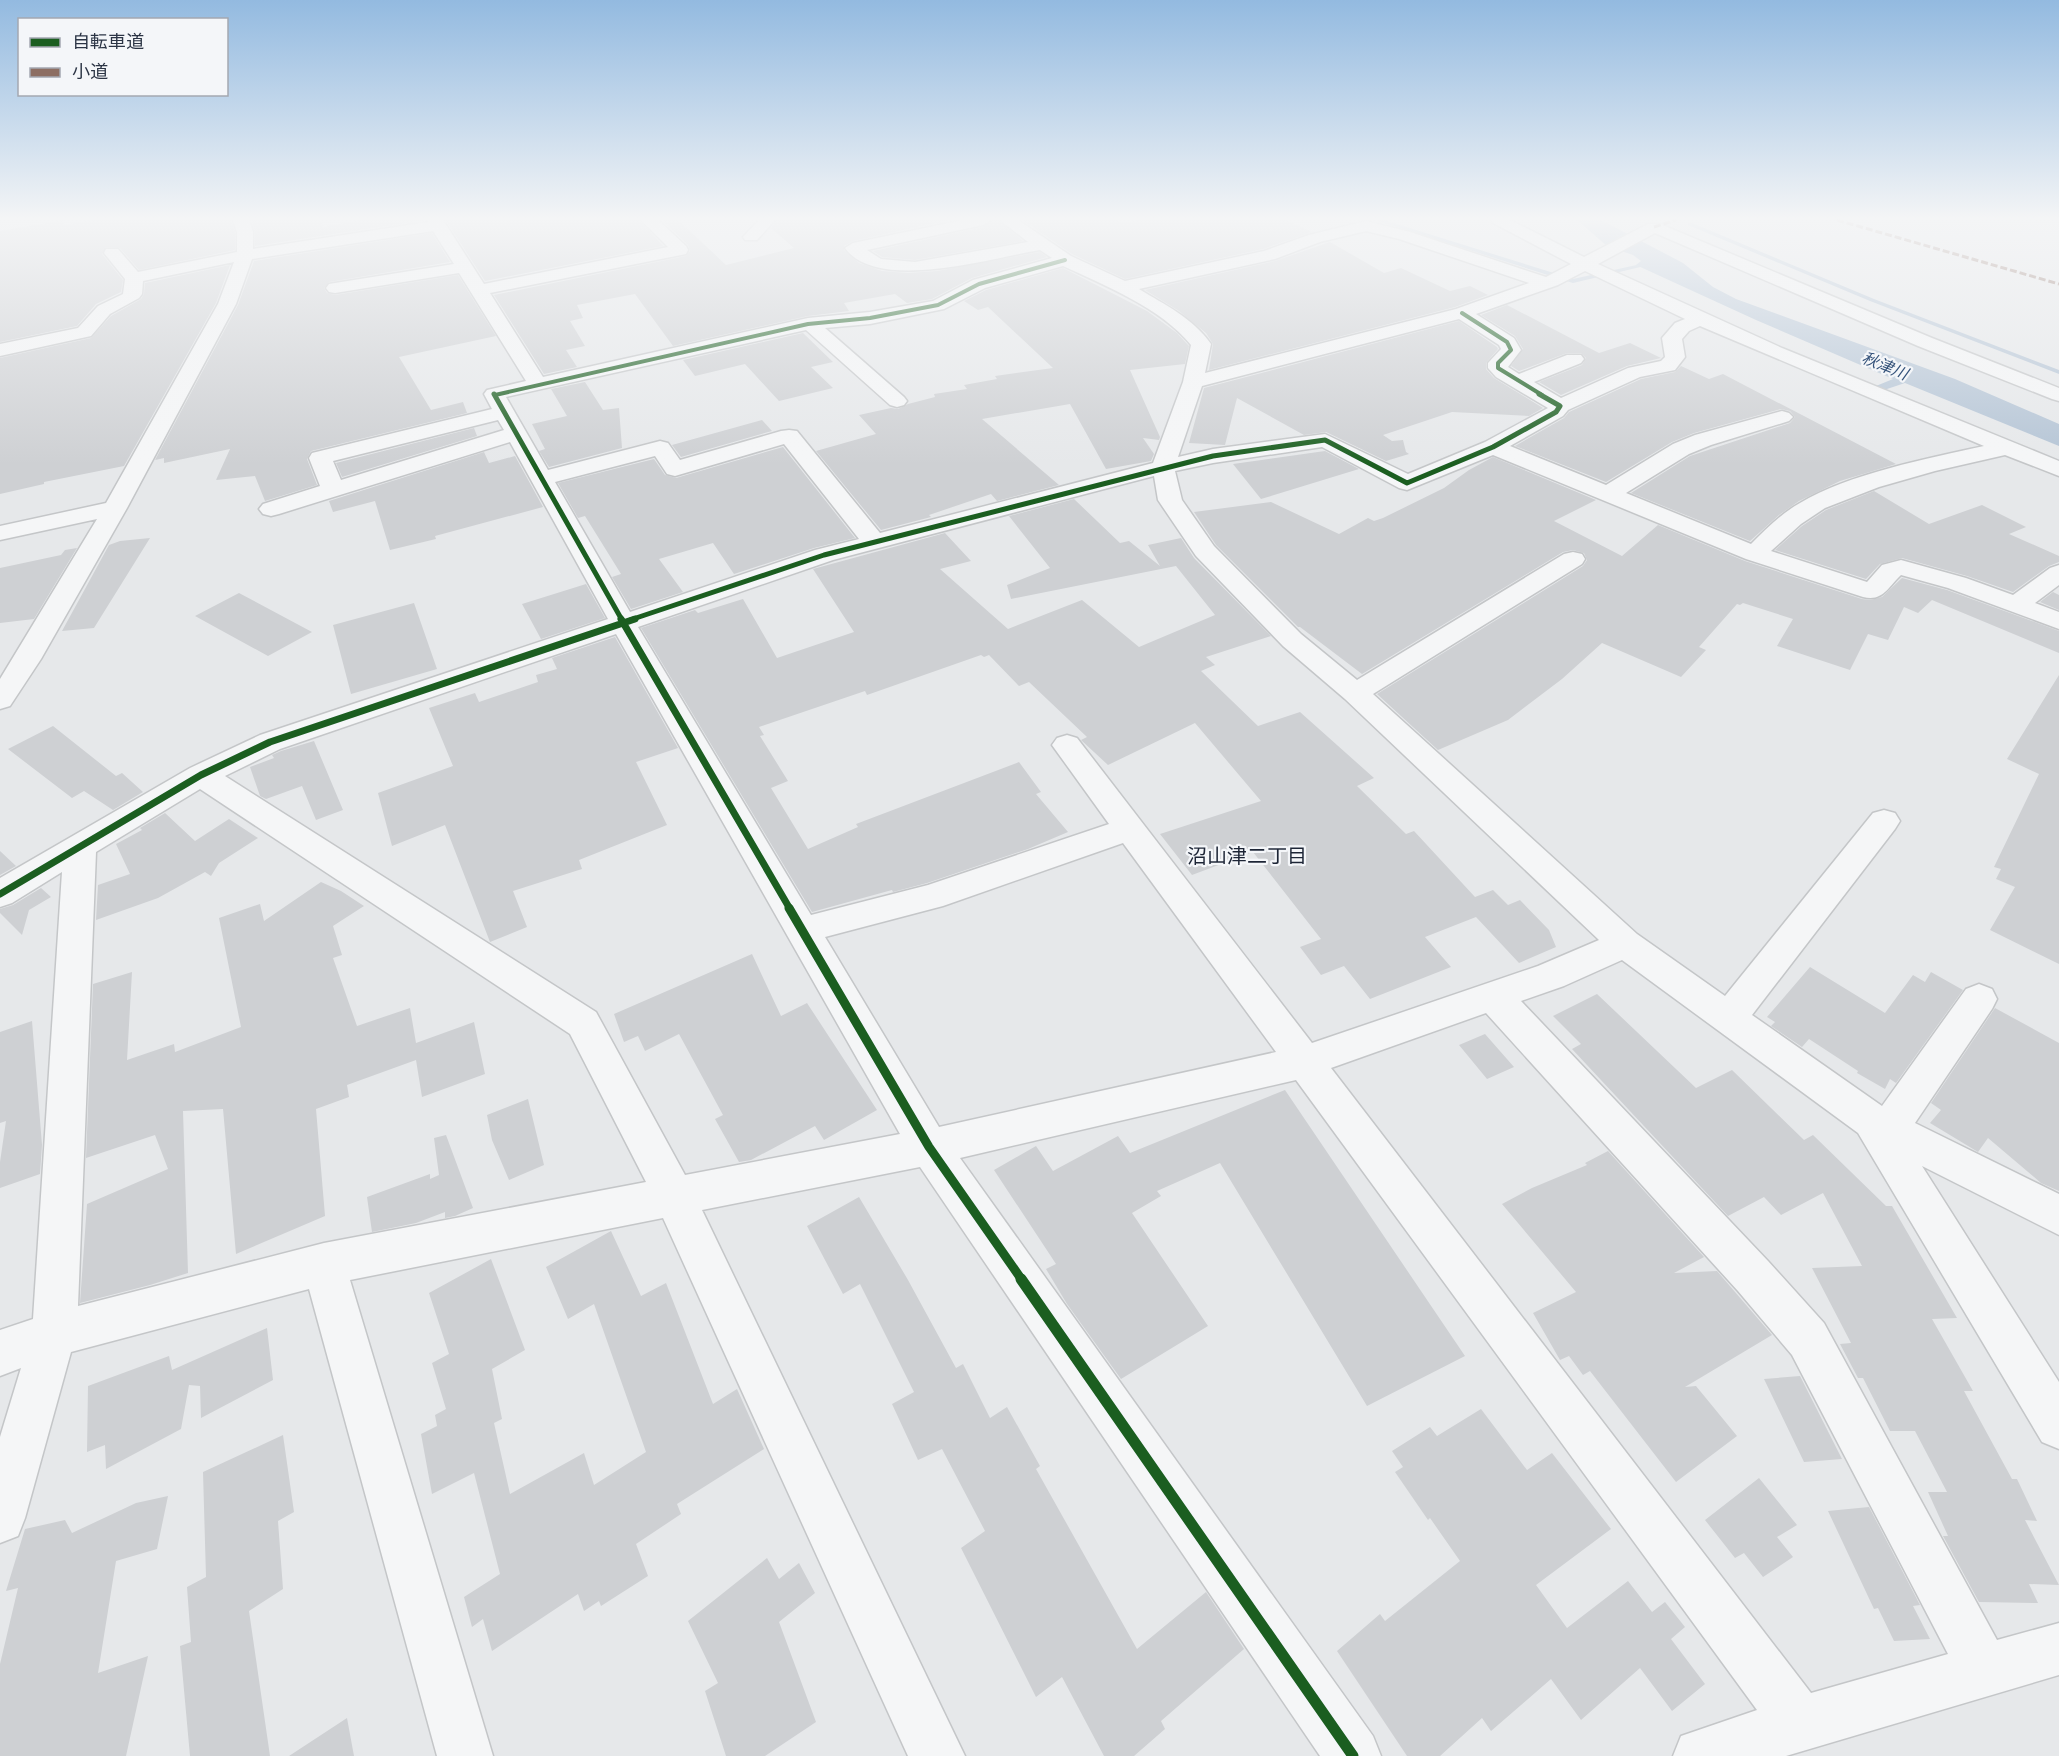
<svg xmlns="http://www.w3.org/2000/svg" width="2059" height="1756" font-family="Helvetica,'Noto Sans JP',sans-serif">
	<rect width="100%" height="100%" fill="#e6e8ea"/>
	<path fill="#b4c4d5" d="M1577 220H1601L1683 263 1713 287 1736 299 1955 379 2059 424V446L1905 383 1884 390 1876 386 1893 379 1756 320 1636 265 1641 261 1633 255 1607 246Z"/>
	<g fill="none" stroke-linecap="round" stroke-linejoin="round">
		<path fill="#b4c4d5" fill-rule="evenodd" d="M1378 220H1384L1573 279 1650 262 1653 264 1573 283 1378 221Z
			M1688 223H1692L1874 299 2059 370V374L1870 301 1688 225Z"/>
	</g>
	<path fill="#ced0d3" d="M98 219H231L235 232V250L139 270 120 248 106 247 102 254 123 280 121 292 96 304 77 326 0 342V231L64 220 65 225Z
		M251 219H320L323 227 367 219 425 220 255 246V232Z
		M445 219H639L663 246 485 281Z
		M661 219H677L726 265 794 248 771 228 777 219H954L853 241 844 246V250L859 263 882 271 908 273 937 271 1040 252 1047 257 972 278 932 299 907 303 895 294 844 303 849 311 808 316 673 346 635 294 577 305 583 318 570 321 585 346 566 350 577 367 544 374 494 295 686 256 690 251 688 245Z
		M993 219H998L1023 241 915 260 882 257 873 251 983 227Z
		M1021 219H1114L1122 223 1143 219H1284L1312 232 1263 249 1125 279 1072 254Z
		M432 233 450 262 329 282 324 288 327 293 335 295 458 275 496 336 399 357 431 410 463 402 467 413 311 451 307 459 317 485 265 501 255 476 216 480 230 449 164 463V458L155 460 238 305 254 261Z
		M1330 242 1384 273 1401 268 1450 291 1470 286 1488 295 1455 307 1209 370 1213 344 1206 333 1179 311 1145 290 1275 261Z
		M230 265 216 303 124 466 44 482V484L0 494V358L91 338 111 316 141 299 144 294 145 283Z
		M1063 268 1147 311 1177 333 1189 346 1185 364 1130 370 1160 437 1159 440 1143 438 1154 454 1151 461 1106 469 1070 404 982 419 1059 485 997 501 991 494 929 515 931 517 881 530 816 451 876 434 859 415 891 408 898 409 908 404 935 397 934 394 967 389 964 385 997 379 995 376 1053 368 988 307 978 310 964 301 986 290Z
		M1507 305 1599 353 1630 343 1661 358 1627 366 1561 395 1539 382 1582 365 1586 358 1581 353H1567L1519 371 1511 366 1523 349 1515 336 1481 315Z
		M1459 321 1497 347 1498 349 1486 363V369L1494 378 1543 408 1529 416 1452 412 1383 435 1392 441 1403 440 1406 452 1409 454 1386 461 1326 432 1304 435 1237 398 1225 445 1189 443 1204 388Z
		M803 333 833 362 811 367 833 388 779 401 745 364 695 376 683 360Z
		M1681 366 1709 379 1723 374 1896 464 1840 481 1799 501 1779 515 1750 541 1631 493 1690 456 1790 423 1795 417 1790 411 1781 409 1694 433 1672 442 1606 482 1515 446 1564 418 1569 412 1641 379 1675 372Z
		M585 382 603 410 619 408 622 448 549 467 539 451 545 449 532 424 567 416 551 389Z
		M762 420 772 431 681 457 672 445Z
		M474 428 477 436 342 477 336 463Z
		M783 447 855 538 814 548 734 574 713 543 659 559 683 592 631 609 612 577 621 574 585 516 578 518 558 483 654 459 665 475 676 478Z
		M1325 451 1359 469 1261 499 1233 464Z
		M484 452 489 463 515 456 543 507 435 536 436 539 390 550 375 501 333 512 329 501Z
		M1493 457 1596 500 1554 521 1622 556 1658 525 1745 561 1862 599 1870 600 1882 597 1902 578 1947 590 2059 631V653L1932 600 1918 613 1904 607 1888 640 1868 634 1850 670 1777 646 1793 619 1743 603 1740 605 1737 604 1699 647 1706 650 1681 677 1602 643 1562 679 1508 720 1438 750 1377 694 1583 566 1587 560 1584 553 1573 550 1563 552 1362 674 1300 627H1298L1216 545 1194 512 1271 502 1339 534 1368 518 1374 521 1383 518 1444 488 1469 470Z
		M1874 491 1929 524 1982 505 2026 527 2009 534 2059 556V562L2049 566 2013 592 1967 576 1902 558 1880 564 1866 579 1775 550 1802 526 1826 510Z
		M1074 499 1120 543 1129 541 1160 566 1148 545 1181 538 1194 558 1271 636 1206 657 1215 665 1201 671 1258 726 1300 712 1374 778 1357 786 1406 834 1414 831 1475 897 1493 890 1508 905 1520 900 1549 930 1556 947 1519 963 1476 917 1425 937 1451 967 1370 999 1344 966 1321 975 1300 947 1321 939 1253 852 1192 875 1160 834 1261 801 1195 723 1108 765 1081 740 1087 737 1029 682 1019 686 989 655 984 657 981 655 867 695 865 691 759 727 764 735 760 736 788 781 771 788 808 849 858 827 856 824 1019 762 1041 792 1036 794 1068 832 1028 849 927 883 893 892 892 890 812 912 641 628 695 610 698 613 743 599 777 658 854 632 813 569 945 533 971 561 940 569 1008 629 1082 600 1139 647 1215 615 1176 566 1011 599 1007 585 1050 568 1009 516Z
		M150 538 94 628 62 631 109 545 120 541Z
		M77 548 34 619 0 623V568L61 555 65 550Z
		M586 584 605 618 541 639 522 604Z
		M2053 592 2059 595V610L2040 602Z
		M239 593 312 632 268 656 195 616Z
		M414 603 437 669 351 694 333 625Z
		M615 637 678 748 636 762 667 825 579 860 582 869 513 891 527 927 490 942 445 825 392 846 378 793 453 766 429 708 475 693 479 702 538 682 536 675 557 669 552 658Z
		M2059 675V964L1990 930 2015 887 1996 879 2001 869 1994 867 2039 774 2007 759Z
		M53 726 116 776 122 773 143 792 113 810 84 791 72 798 8 749Z
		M314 741 343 810 316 820 302 786 266 799 260 796 250 767 274 758 272 755 281 751Z
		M165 813 195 841 229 819 258 838 219 863 211 876 205 872 158 898 96 920 98 885 130 874 116 844 142 830 140 828Z
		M0 851 16 866 0 875Z
		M321 882 341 891 364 906 333 926 342 955 333 958 357 1026 410 1008 416 1043 474 1022 485 1074 422 1097 416 1060 347 1085 349 1097 316 1109 325 1216 236 1254 223 1109 183 1111 188 1273 150 1285 80 1303 87 1204 168 1169 155 1135 86 1158 93 984 132 972 127 1060 174 1044 175 1052 241 1027 219 918 260 904 264 921Z
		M41 888 51 897 29 910 22 935 0 913V909L13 905Z
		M752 954 781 1016 807 1003 877 1110 824 1140 815 1126 751 1160 739 1162 715 1119 723 1115 679 1034 645 1051 638 1036 624 1042 614 1014Z
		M1810 967 1885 1013 1913 975 1925 982 1931 972 1963 990 1896 1083 1890 1079 1885 1089 1857 1073 1858 1071 1809 1039 1802 1047 1771 1026 1775 1022 1767 1017Z
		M1597 994 1696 1088 1732 1070 1804 1140 1813 1135 1886 1206H1892L1957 1318 1932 1319 1973 1391H1964L2012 1479H2017L2037 1521 2025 1520 2059 1585 2029 1584 2038 1603 1979 1602 1943 1536H1948L1928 1492H1947L1915 1431H1890L1863 1378H1858L1840 1344 1851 1343 1812 1268 1862 1266 1823 1193 1781 1215 1764 1197 1728 1216 1572 1049 1581 1044 1553 1016Z
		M1995 1008 2059 1043V1191L2041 1183 1988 1138 1978 1152 1930 1123 1941 1110 1931 1103Z
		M32 1021 42 1145 40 1174 0 1188V1162L6 1121 0 1123V1032Z
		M1485 1034 1514 1067 1487 1079 1459 1045Z
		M1285 1090 1465 1356 1367 1406 1220 1163 1157 1191 1161 1196 1132 1213 1208 1326 1121 1379 1067 1304 1046 1269 1056 1264 994 1170 1036 1146 1053 1171 1118 1136 1130 1153Z
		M528 1099 544 1165 509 1180 492 1140 487 1115Z
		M446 1135 473 1208 455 1216 445 1218V1212L416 1223 372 1232 367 1197 430 1174V1179L439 1175 434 1138Z
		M1608 1151 1704 1257 1674 1273 1717 1271 1772 1335 1685 1387 1696 1386 1737 1436 1676 1482 1590 1371 1583 1375 1569 1356 1560 1360 1533 1313 1576 1292 1502 1204 1532 1188 1587 1165 1585 1163Z
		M859 1197 908 1280 956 1368 963 1364 990 1418 1007 1407 1040 1466 1036 1469 1137 1649 1206 1592 1244 1649 1161 1721 1165 1729 1134 1756H1104L1062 1677 1036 1697 961 1548 985 1531 942 1449 918 1460 892 1404 914 1392 860 1284 843 1294 807 1226Z
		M611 1231 641 1296 666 1283 713 1404 737 1389 764 1449 677 1504 681 1514 636 1544 648 1576 601 1606 599 1601 584 1611 578 1594 492 1651 483 1619 472 1627 464 1597 500 1574 474 1473 432 1494 421 1434 437 1426 435 1415 446 1409 432 1363 449 1354 429 1293 491 1259 525 1350 492 1369 502 1419 494 1423 510 1494 584 1453 594 1485 646 1452 594 1304 568 1319 546 1267Z
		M267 1328 273 1380 201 1418 200 1386 189 1385 181 1429 106 1469 105 1445 87 1452 88 1386 169 1356 172 1370Z
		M1800 1376 1842 1459 1804 1462 1764 1379Z
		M1481 1409 1527 1470 1552 1453 1611 1529 1536 1585 1567 1628 1628 1581 1652 1612 1665 1602 1685 1627 1671 1639 1705 1684 1672 1711 1640 1668 1581 1720 1551 1679 1491 1731 1482 1718 1440 1756H1407L1337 1651 1380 1614 1385 1621 1460 1561 1430 1518 1428 1520 1395 1472 1403 1467 1392 1451 1430 1427 1437 1436Z
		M283 1435 294 1512 278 1521 283 1589 249 1611 270 1756H190L180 1646 191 1642 187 1587 206 1577 203 1472Z
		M1759 1478 1797 1525 1777 1537 1793 1557 1763 1577 1744 1553 1735 1558 1705 1520Z
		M168 1496 157 1549 116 1561 98 1673 148 1656 126 1756H0V1664L18 1588 6 1591 25 1529 65 1520 72 1533 136 1503Z
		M1869 1507 1920 1605 1913 1606 1930 1639 1894 1641 1878 1608 1874 1609 1828 1511Z
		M767 1558 779 1579 799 1563 815 1593 779 1622 816 1722 765 1756H726L705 1691 718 1683 688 1621Z
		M347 1718 354 1756H289Z"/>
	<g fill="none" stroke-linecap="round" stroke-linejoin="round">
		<defs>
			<path id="minor" d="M233 220H249L253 232V249L428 222 427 220H443L484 284 668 247 641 220H658L686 246 688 250 686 254 490 293 543 377 808 318 870 312 933 301 973 280 1052 258 1040 250C992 258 877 293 845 248L853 243 963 220H991L983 225 867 250 881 259 915 262 1028 242 1000 220H1018L1071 256 1125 281 1264 251 1309 235 1366 221 1410 232 1546 277 1571 264 1493 223 1491 220H1510L1584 257 1648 224H1660L1932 338 2059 388V401L2052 399 1918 346 1655 233 1598 264 1782 348 2059 461V476L2005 455 1935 471 1879 487 1825 508 1801 524 1771 551 1867 582 1882 565 1901 560 1966 578 2013 595 2050 568 2059 565V585L2035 603 2059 612V629L1948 588 1901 575C1888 587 1883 602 1863 597L1746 559 1493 455 1407 490 1399 488 1322 447 1213 463 1175 471 1182 500 1214 546 1301 634 1357 680 1564 554 1573 552 1582 554 1585 559 1582 564 1373 694 1637 934 1725 996 1873 813 1884 810 1895 813 1900 821 1895 829 1752 1015 1882 1106 1966 989 1979 984 1992 989 1997 999 1992 1009 1915 1123 2059 1194V1235L1922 1166 2059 1382V1449L2042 1442 1858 1133 1622 960 1564 986 1521 1001 1768 1261 1824 1323 1997 1640 2059 1623V1675L1786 1756H1673L1681 1736 1757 1710 1296 1080 960 1158 1373 1736 1381 1756H1320L920 1167 702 1210 965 1756H908L663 1218 350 1280 493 1756H437L309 1289 71 1352 25 1518 18 1536 0 1543V1437L21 1368 0 1376V1330L33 1319 62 872 12 903 0 907V878L190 768 260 735 608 619 510 442 279 514 271 516 263 514 259 509 263 504 320 486 309 458 312 453 492 409 484 394 487 390 526 381 459 273 335 293 329 292 326 288 329 284 335 283 454 264 433 231 252 259 236 304 127 508 41 659 10 706 0 709V679L97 519 0 540V526L106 503 218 304 234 262 143 281 142 294 139 298 110 314 91 336 0 356V344L78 328 98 306 123 294 125 279 104 253 106 249H118L138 272 237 252V232ZM1366 231 1399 239 1529 283 1456 309 1205 373 1211 344C1193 318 1165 305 1139 289L1275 259 1320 242ZM1063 266C1106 286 1161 308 1191 345L1183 382 1153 463 880 533 797 431 789 430 781 431 680 460 668 443 660 441 548 470 506 397 806 330 890 405 897 407 904 405 907 401 904 397 825 328 870 324 944 309 985 288ZM1585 271 1685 319 1675 323 1662 338 1665 357 1661 361 1628 368 1561 398 1534 382 1581 363 1584 359 1581 355H1567L1519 374 1508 367 1521 350 1514 338 1476 314 1558 285ZM1459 319 1499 345 1501 349 1488 363V368L1496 377 1548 408 1485 442 1408 474 1325 434 1213 449 1178 457 1202 386ZM1700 326 1984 446C1929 458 1848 474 1800 503 1782 513 1766 529 1751 544L1626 493 1689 454 1711 445 1789 421 1793 417 1789 413 1782 411 1695 435 1673 444 1606 485 1510 446 1563 416 1568 410 1640 377 1675 370 1685 357 1682 339 1689 331ZM498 420 504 430 341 480 333 461ZM784 444 859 539 815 550 630 612 555 482 655 456 667 474 675 476ZM1154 476 1158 500 1196 556 1283 646 1345 699 1599 940 1538 966 1312 1043 1077 738 1067 735 1057 738 1052 745 1109 824 928 885 811 915 638 627 833 560ZM616 634 900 1134 685 1175 596 1012 225 776 280 749ZM200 789 570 1034 646 1182 324 1243 78 1306 96 852ZM1123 843 1276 1052 939 1127 825 937 943 906ZM1486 1013 1738 1291 1792 1355 1948 1654 1811 1693 1331 1068Z
				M759 220H775L757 240H745L743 237Z"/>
		</defs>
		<use href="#minor" stroke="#c4c6c8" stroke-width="3"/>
		<use href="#minor" fill="#f5f6f7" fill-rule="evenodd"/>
		<path stroke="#8d6e63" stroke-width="3" stroke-dasharray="7 3" stroke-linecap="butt" d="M1837 220 2059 284
			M1654 227 1676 220"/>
		<defs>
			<path id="cycleway-far4" d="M1462 313 1507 342 1511 350 1498 363V368L1542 395
				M495 395 808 324 870 318 938 305 979 284 1065 260"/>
			<path id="cycleway-far3" d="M494 394 622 620
				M630 620 824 555 1213 456 1325 440 1407 483 1493 447 1556 412 1560 406 1539 394"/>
			<path id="cycleway-far2" d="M621 619 790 909
				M0 894 201 775 270 742 635 619"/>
			<path id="cycleway-far1" d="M789 908 929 1147 1022 1280"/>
			<path id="cycleway" d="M1021 1279 1353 1756"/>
		</defs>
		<use href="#cycleway-far4" stroke="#f4f6f9" stroke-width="6"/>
		<use href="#cycleway-far3" stroke="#f4f6f9" stroke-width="8"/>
		<use href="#cycleway-far2" stroke="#f4f6f9" stroke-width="10"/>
		<use href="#cycleway-far1" stroke="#f4f6f9" stroke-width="13"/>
		<use href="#cycleway" stroke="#f4f6f9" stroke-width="15"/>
		<use href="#cycleway-far4" stroke="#1b5e20" stroke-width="4"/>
		<use href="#cycleway-far3" stroke="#1b5e20" stroke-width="5"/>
		<use href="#cycleway-far2" stroke="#1b5e20" stroke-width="7"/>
		<use href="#cycleway-far1" stroke="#1b5e20" stroke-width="9"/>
		<use href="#cycleway" stroke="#1b5e20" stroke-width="11"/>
	</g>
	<linearGradient id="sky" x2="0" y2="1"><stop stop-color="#93bae0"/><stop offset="0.47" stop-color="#f4f5f6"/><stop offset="1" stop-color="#f4f5f6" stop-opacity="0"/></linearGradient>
	<rect width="2059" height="465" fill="url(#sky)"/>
	<g text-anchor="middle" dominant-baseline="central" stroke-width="4.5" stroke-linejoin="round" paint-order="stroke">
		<g font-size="16" font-style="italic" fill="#34527a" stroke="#f4f6f9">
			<text transform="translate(1885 366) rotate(22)">秋津川</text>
		</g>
		<g font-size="20" fill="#1d2536" stroke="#f4f6f9">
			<text x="1247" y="856">沼山津二丁目</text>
		</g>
	</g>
	<rect x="18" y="18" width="210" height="78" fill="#f4f6f9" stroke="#a4a8b1" stroke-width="1.5"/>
	<rect x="30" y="38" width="30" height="9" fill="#1b5e20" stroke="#a4a8b1" stroke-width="1.5"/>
	<text x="72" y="48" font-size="18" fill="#2b3445">自転車道</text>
	<rect x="30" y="68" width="30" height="9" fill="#8d6e63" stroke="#a4a8b1" stroke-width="1.5"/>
	<text x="72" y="78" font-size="18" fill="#2b3445">小道</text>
</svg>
